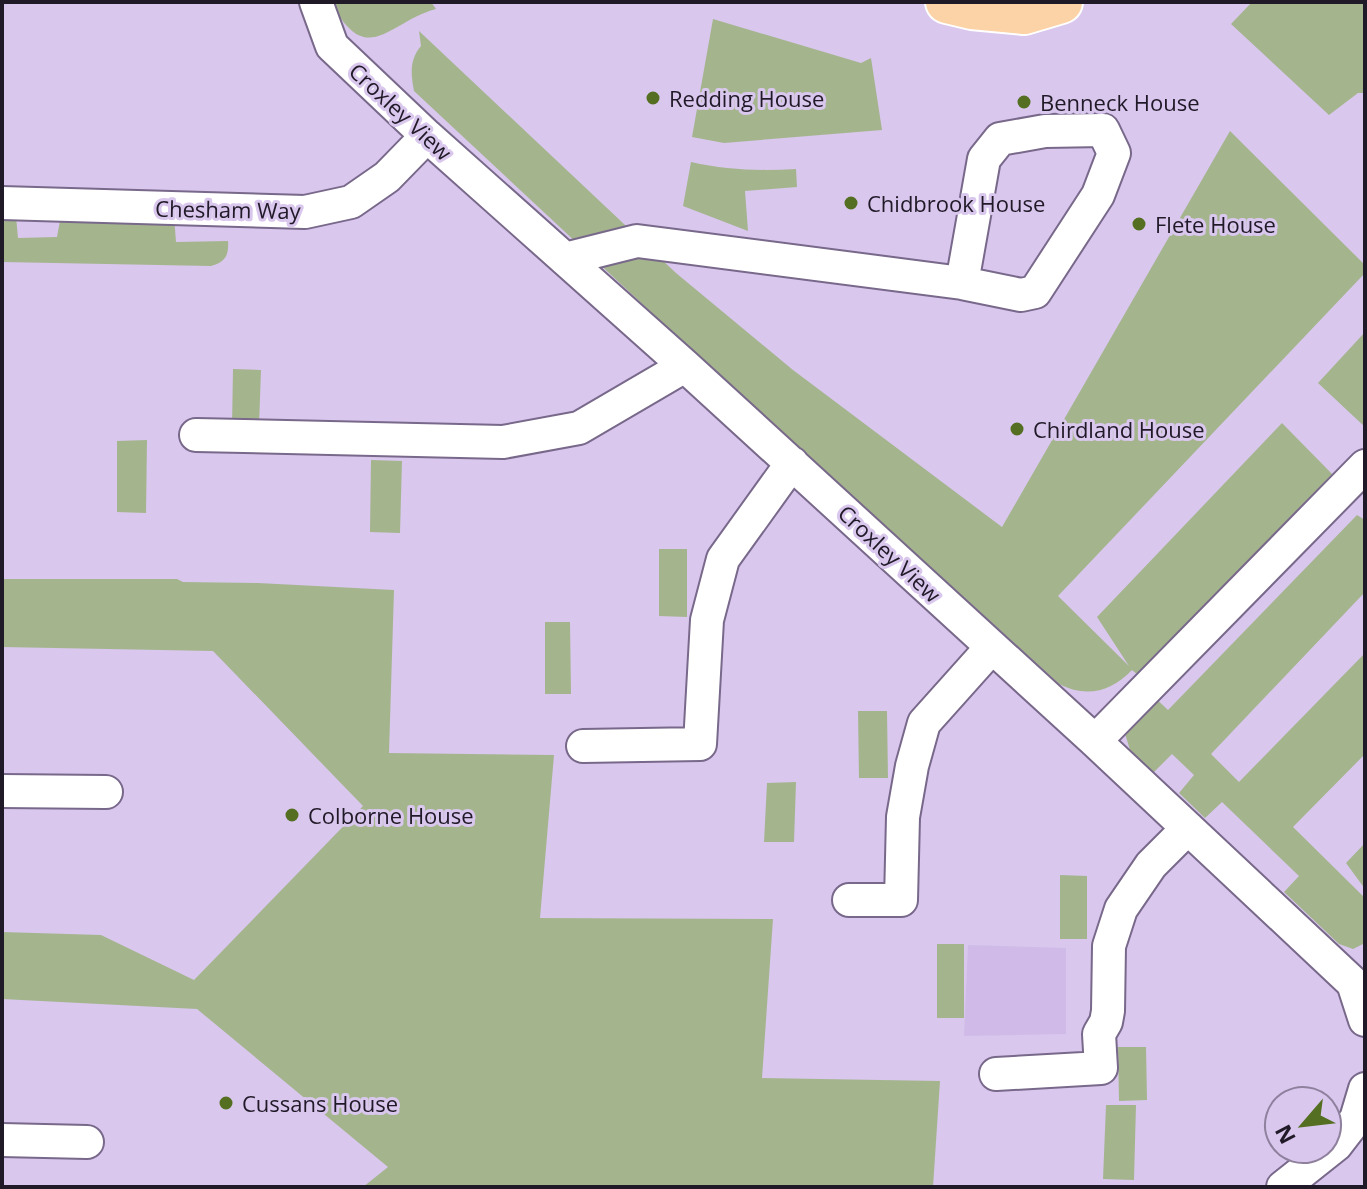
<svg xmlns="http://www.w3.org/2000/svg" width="1367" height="1189" font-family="'Open Sans',sans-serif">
	<rect width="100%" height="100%" fill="#d9c7ed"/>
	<path fill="#d0bbe8" d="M968 945 1066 948V1034L964 1036Z"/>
	<path fill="#a4b58e" d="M331 2H431L436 9C388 22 367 70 331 2Z
		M1252 2H1365V93H1358L1329 115 1231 24Z
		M713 19 861 63 871 58 882 130 724 143 692 137Z
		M419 31 676 273 793 370 1002 527 1230 131 1365 265V273L1058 596 1129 666 1097 617 1282 423 1334 476 1138 675 1132 670C1111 692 1086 698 1059 684L668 328 414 91C411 75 409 60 421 46Z
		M691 162C726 170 760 171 796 169L797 187 745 191 748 231 683 206Z
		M2 215 16 216 18 238 57 237 61 215 174 216 176 242 228 241C229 256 225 262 211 266L2 262Z
		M1365 332V427L1318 383Z
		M233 369 261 370 259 426 232 425Z
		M147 440 146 513 117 512V441Z
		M371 460 402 461 400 533 370 532Z
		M1357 515 1365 520V592L1211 754 1239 782 1365 653V754L1293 827 1365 898V943L1353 949 1339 944 1284 892 1299 876 1222 802 1205 818 1179 793 1194 775 1172 754 1153 773 1130 750 1123 727 1150 693 1168 710Z
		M659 549H687V617L659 616Z
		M2 579H177L183 582 258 583 394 590 389 753 554 755 540 918 773 919 762 1078 940 1081 933 1187H363L388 1167 197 1009 2 999V932L101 935 194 980 363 806 213 651 2 647Z
		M545 622H570L571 694H545Z
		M858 711H887L888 778H859Z
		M796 782 794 842H764L767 783Z
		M1365 843V889L1346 863Z
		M1060 875 1087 876V939H1060Z
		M937 944H964V1018H937Z
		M1118 1047H1146L1147 1100 1119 1101Z
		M1106 1105H1136L1134 1180 1103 1179Z"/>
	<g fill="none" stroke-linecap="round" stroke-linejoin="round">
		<defs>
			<path id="minor" d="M316 2 332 46 427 136 685 366 1095 741 1353 983 1365 1020
				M2 203 305 212 351 202 387 177 427 136
				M565 259 637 241 962 283 1021 295 1035 292 1098 195 1114 153 1103 130 1045 131 1000 139 984 159 962 283
				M196 435 503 442 579 428 685 366
				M1095 741 1365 466
				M583 746 700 744 707 620 723 559 792 463
				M2 791 106 792
				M849 900H901L903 817 912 766 924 723 992 647
				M996 1074 1101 1068 1099 1034 1106 1022 1108 1011 1109 946 1121 909 1151 865 1188 828
				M2 1140 87 1142
				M1283 1187 1336 1145 1356 1119 1365 1089"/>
			<path id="major" d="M947 2 972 8 1024 13 1061 2"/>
		</defs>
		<use href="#minor" stroke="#78688a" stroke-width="36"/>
		<use href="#major" stroke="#fff" stroke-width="46"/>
		<use href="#minor" stroke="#fff" stroke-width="32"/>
		<use href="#major" stroke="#fbd3a7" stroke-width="42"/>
	</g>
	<g fill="#546f22" stroke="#d9c7ed" stroke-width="3">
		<circle cx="653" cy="98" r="8"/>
		<circle cx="1024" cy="102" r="8"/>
		<circle cx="851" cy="203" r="8"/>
		<circle cx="1139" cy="224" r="8"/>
		<circle cx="1017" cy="429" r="8"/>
		<circle cx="292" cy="815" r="8"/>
		<circle cx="226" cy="1103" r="8"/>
	</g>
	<g text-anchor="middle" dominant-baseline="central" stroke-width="6" stroke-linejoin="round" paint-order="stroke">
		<g font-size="22" fill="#201927" stroke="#d9c7ed" text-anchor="start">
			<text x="669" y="98">Redding House</text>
			<text x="1040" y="102">Benneck House</text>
			<text x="867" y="203">Chidbrook House</text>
			<text x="1155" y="224">Flete House</text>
			<text x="1033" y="429">Chirdland House</text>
			<text x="308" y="815">Colborne House</text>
			<text x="242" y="1103">Cussans House</text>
		</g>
		<g font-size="22" fill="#201927" stroke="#d9c7ed">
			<text transform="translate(401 111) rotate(43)">Croxley View</text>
			<text transform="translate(228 209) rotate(1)">Chesham Way</text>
			<text transform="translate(890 553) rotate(43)">Croxley View</text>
		</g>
	</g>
	<rect width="1367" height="1189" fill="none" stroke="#201927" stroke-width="8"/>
	<g transform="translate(1303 1125) rotate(242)"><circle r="38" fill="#d9c7ed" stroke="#8f819e" stroke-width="2"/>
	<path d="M0-6L14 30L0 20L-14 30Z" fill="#546f22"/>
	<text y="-12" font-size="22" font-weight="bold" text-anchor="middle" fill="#201927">N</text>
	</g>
</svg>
